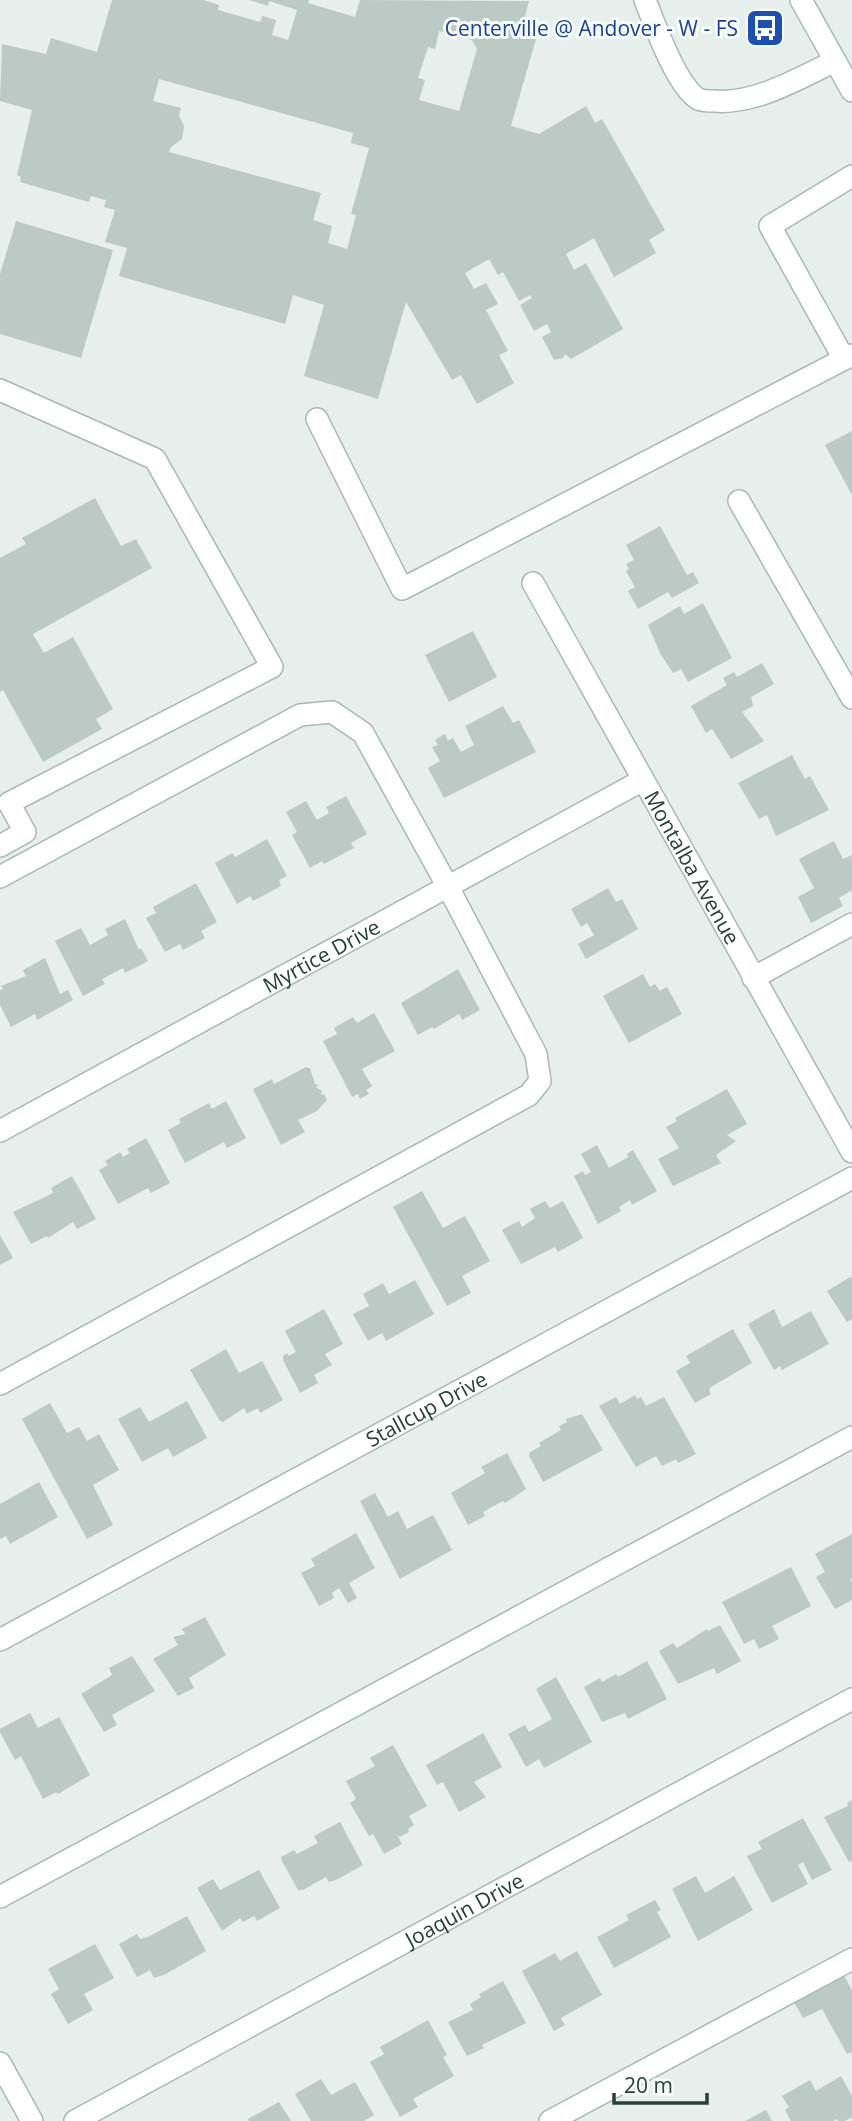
<svg xmlns="http://www.w3.org/2000/svg" width="852" height="2121" font-family="'Open Sans',sans-serif">
	<rect width="100%" height="100%" fill="#e6efeb"/>
	<path fill="#bbcac4" fill-rule="evenodd" d="M112 0H204L219 5 218 10 260 22 262 16 276 20 272 35 288 40 297 10 269 1 268 6 249 0H309L308 3 355 17 360 0 529 1 522 27 538 32 511 126 539 134 586 106 595 123 602 119 665 230 649 240 656 253 614 277 594 238 566 254 574 270 586 263 623 329 571 359 565 354 563 358 554 360 542 337 551 332 547 324 534 331 520 305 532 298 530 295 519 301 503 272 498 275 489 259 465 273 474 289 486 283 498 304 486 310 508 351 499 355 514 383 477 404 461 375 452 380 406 302 378 399 304 376 324 305 293 295 285 324 119 276 127 248 105 242 115 210 104 207 106 200 91 196 89 202 20 182 21 177 17 175 32 110 0 101 2 44 46 54 51 38 97 52ZM439 31 472 40 477 49 459 111 419 100 425 80 418 78 428 47 435 49ZM159 79 353 133 351 143 369 148 351 214 356 215 347 249 328 243 332 226 313 220 321 193 169 152 171 147 182 139 184 126 179 116 181 108 153 101Z
		M16 221 113 250 81 358 0 334V274Z
		M852 431V495L825 445Z
		M95 498 121 546 136 539 152 568 33 634 44 653 73 637 113 709 96 719 102 729 43 762 3 690 0 692V558L26 544 22 538Z
		M660 526 687 575 693 572 699 583 672 598 668 592 638 609 628 591 635 587 626 571 629 569 626 564 634 560 626 545Z
		M703 603 732 658 688 682 681 669 673 673 660 653 648 625 680 606 684 614Z
		M473 631 497 677 449 702 425 655Z
		M762 663 774 684 751 697 753 706 742 712 764 741 731 759 712 729 706 733 691 706 727 685 723 678 734 672 737 677Z
		M503 706 513 723 519 720 536 752 444 798 428 768 440 761 432 747 438 745 435 740 445 734 448 741 453 738 461 752 474 745 465 726Z
		M792 755 805 779 810 776 829 810 776 836 767 815 759 819 738 783Z
		M346 796 367 834 351 843 354 848 324 864 322 861 310 868 292 835 297 832 286 812 306 801 317 820 329 813 326 807Z
		M267 839 287 876 279 880 281 886 253 901 250 896 237 904 215 863 232 853 235 857Z
		M834 841 843 859 852 855V890L839 898 843 906 811 923 798 897 814 888 799 859Z
		M196 883 217 922 201 931 205 938 183 950 180 944 165 952 146 918 156 913 153 907Z
		M608 888 616 902 622 899 638 929 586 959 578 944 594 935 587 923 581 927 571 909Z
		M125 919 139 950 141 948 148 961 125 973 123 968 102 979 105 984 83 996 55 941 81 928 90 945 108 935 105 929Z
		M45 958 60 994 68 990 73 1000 37 1020 35 1014 11 1027 0 1005V990L3 989 1 986 26 976 23 970Z
		M458 969 480 1010 462 1020 459 1014 434 1029 432 1027 418 1035 401 1003Z
		M643 974 650 987 655 984 660 991 667 987 682 1014 629 1043 603 996Z
		M374 1013 395 1051 362 1069 372 1086 366 1090 369 1094 360 1099 358 1094 352 1097 323 1041 337 1034 334 1028 353 1017 357 1023Z
		M306 1067 310 1068 315 1084 319 1085 316 1087 322 1091 321 1095 324 1094 327 1100 317 1111 298 1120 305 1132 281 1145 253 1089 272 1079 274 1084Z
		M727 1089 747 1124 727 1135 736 1141 716 1155 721 1163 673 1186 658 1159 679 1148 666 1127 677 1121 675 1118Z
		M226 1101 246 1138 227 1148 224 1142 185 1163 168 1130 181 1123 179 1119 209 1103 212 1109Z
		M146 1138 170 1183 151 1193 148 1188 118 1204 99 1170 108 1165 105 1161 120 1152 123 1157 130 1153 127 1149Z
		M597 1145 609 1168 628 1157 627 1154 633 1150 657 1191 632 1205 630 1200 619 1207 621 1211 598 1224 574 1176 583 1171 585 1175 591 1172 581 1154Z
		M72 1176 96 1219 77 1229 73 1222 48 1238 47 1236 31 1244 13 1212 53 1193 51 1188Z
		M422 1191 443 1228 465 1216 490 1261 462 1276 471 1293 447 1306 393 1207Z
		M545 1201 550 1208 563 1201 583 1238 558 1252 555 1247 521 1264 502 1230 519 1221 522 1227 535 1218 530 1209Z
		M0 1235 13 1258 0 1265Z
		M852 1276V1319L847 1322 827 1291Z
		M415 1280 434 1314 386 1341 382 1333 368 1341 353 1314 369 1306 363 1294 383 1283 389 1294Z
		M324 1309 343 1344 325 1354 332 1365 314 1375 318 1383 300 1393 283 1360V1356L287 1353 289 1356 296 1352 285 1331Z
		M774 1309 782 1327 811 1311 829 1344 782 1370 780 1366 774 1370 748 1324Z
		M733 1329 752 1363 711 1387 709 1390 711 1394 695 1403 676 1371 690 1363 686 1356Z
		M226 1349 239 1373 262 1361 283 1400 260 1413 258 1408 247 1414 244 1408 223 1422 220 1421 190 1370Z
		M635 1395 637 1399 641 1397 646 1406 664 1397 696 1454 678 1463 676 1459 662 1466 656 1456 636 1467 599 1406 616 1397 620 1404Z
		M187 1401 207 1438 173 1457 168 1448 142 1462 118 1419 140 1407 149 1422Z
		M50 1403 67 1433 79 1427 87 1441 99 1434 119 1470 93 1485 113 1525 87 1539 22 1419Z
		M582 1414 603 1450 543 1482 529 1456 530 1452 541 1446 539 1443 561 1430 559 1426 567 1422 566 1419Z
		M507 1453 526 1489 505 1503 503 1501 483 1512 485 1516 468 1525 451 1493 485 1473 481 1467Z
		M39 1482 58 1517 10 1544 6 1536 0 1539V1504Z
		M375 1493 388 1517 398 1511 407 1529 433 1515 452 1550 400 1579 360 1501Z
		M356 1533 375 1568 349 1583 357 1598 348 1603 339 1588 332 1593 334 1598 319 1606 301 1573 315 1566 311 1559Z
		M852 1534V1578L850 1579 852 1582V1600L835 1609 816 1577 825 1572 815 1554Z
		M791 1567 811 1606 772 1626 779 1639 759 1649 754 1639 744 1644 722 1602Z
		M205 1617 226 1655 189 1678 194 1688 178 1696 153 1659 178 1645 173 1637 185 1634 182 1629Z
		M720 1625 741 1661 717 1674 714 1668 678 1684 659 1651 673 1643 677 1648 707 1629 708 1631Z
		M132 1656 155 1691 112 1715 117 1725 104 1732 81 1694 112 1675 109 1668Z
		M647 1661 667 1699 628 1719 625 1713 602 1722 584 1687 600 1678 602 1682 616 1674 618 1677Z
		M556 1677 592 1742 544 1768 539 1759 526 1767 508 1734 525 1725 529 1732 552 1719 536 1689Z
		M30 1713 38 1728 59 1717 90 1775 58 1794 56 1792 43 1799 21 1756 15 1760 0 1732V1729Z
		M483 1733 502 1767 474 1782 486 1797 459 1812 443 1782 437 1785 426 1765Z
		M393 1745 427 1806 409 1816 414 1825 408 1829 409 1832 400 1837 397 1835 402 1844 384 1854 373 1834 369 1836 350 1803 356 1799 346 1781 375 1766 370 1758Z
		M852 1800V1861L849 1862 824 1817 848 1806 847 1803Z
		M803 1818 832 1870 812 1880 803 1862 798 1865 808 1884 772 1903 747 1856 762 1849 758 1842Z
		M340 1822 363 1865 336 1880 329 1882 326 1877 303 1890H298L282 1861 281 1857 294 1850 297 1854 318 1843 314 1836Z
		M259 1870 280 1908 257 1921 254 1916 243 1922 240 1918 222 1931 197 1888 213 1879 220 1890Z
		M696 1876 705 1893 734 1876 753 1910 698 1941 672 1889Z
		M655 1900 661 1910 657 1912 671 1937 614 1968 597 1937 629 1920 626 1915Z
		M187 1916 206 1951 164 1975 154 1978 150 1970 137 1977 119 1944 137 1934 140 1939 148 1937Z
		M95 1944 114 1978 84 1994 93 2010 68 2024 51 1994 59 1989 48 1969Z
		M577 1951 602 1995 561 2018 565 2025 554 2031 522 1971 555 1953 560 1961Z
		M842 1971 852 1991V2052L847 2054 822 2009 803 2018 791 1997Z
		M503 1981 526 2023 482 2045 484 2048 467 2056 448 2022 473 2010 470 2004 481 1997 479 1994Z
		M428 2020 447 2055 443 2057 454 2076 413 2099 418 2107 400 2117 370 2062 384 2054 380 2047Z
		M841 2076 852 2096V2117L845 2121H838L837 2119 833 2121H791L785 2110 789 2107 782 2096 810 2080 816 2091Z
		M321 2079 331 2095 355 2082 374 2115 364 2121H311L295 2094Z
		M279 2102 291 2121H249L248 2119Z
		M766 2110 772 2121H745Z"/>
	<g fill="none" stroke-linecap="round" stroke-linejoin="round">
		<defs>
			<g id="minor">
				<path d="M645 0C655 25 676 85 698 99 702 101 709 101 714 101 754 105 800 78 835 61"/>
				<path d="M801 0 852 91"/>
				<path d="M844 359 770 226 852 176"/>
				<path d="M0 390 155 459 272 667 9 803 25 832 0 846"/>
				<path d="M317 419 402 589 852 355"/>
				<path d="M739 501 852 698"/>
				<path id="s1" d="M533 583 852 1152"/>
				<path d="M0 877 300 715 332 712 363 733 448 887 536 1054 540 1081 529 1095 0 1384"/>
				<path d="M753 978 852 924"/>
				<path id="s2" d="M0 1131 643 780"/>
				<path id="s3" d="M0 1640 852 1178"/>
				<path d="M0 1897 852 1437"/>
				<path d="M0 2063 32 2121"/>
				<path id="s4" d="M75 2121 852 1699"/>
				<path d="M550 2121 852 1959"/>
			</g>
		</defs>
		<use href="#minor" stroke="#a8b8b2" stroke-width="24"/>
		<use href="#minor" stroke="#fff" stroke-width="21"/>
	</g>
	<defs>
		<symbol id="bus-square" viewBox="-11 -11 22 22"><rect x="-9" y="-9" width="18" height="18" rx="4" fill="#1a4fb4" stroke="#f7fbf9"/><path d="M-5-6H5V4H4V6H2V4H-2V6H-4V4H-5ZM-3.5-4V0h7V-4ZM-3.5 1.2v1.5H-2V1.2ZM2 1.2v1.5H3.5V1.2Z" fill="#fff"/></symbol>
	</defs>
	<g fill-rule="evenodd">
		<use href="#bus-square" x="743" y="6" width="44" height="44"/>
	</g>
	<g text-anchor="middle" dominant-baseline="central" stroke-width="6" stroke-linejoin="round" paint-order="stroke">
		<g font-size="21" fill="#164399" stroke="#f7fbf9" text-anchor="end">
			<text x="738" y="28">Centerville @ Andover - W - FS</text>
		</g>
		<g font-size="21" fill="#24423a" stroke="#f7fbf9">
			<text stroke="none"><textPath href="#s1" startOffset="326">Montalba Avenue</textPath></text>
			<text stroke="none"><textPath href="#s2" startOffset="366">Myrtice Drive</textPath></text>
			<text stroke="none"><textPath href="#s3" startOffset="485">Stallcup Drive</textPath></text>
			<text stroke="none"><textPath href="#s4" startOffset="443">Joaquin Drive</textPath></text>
		</g>
	</g>
	<path d="M614 2093v10h93v-10" fill="none" stroke="#24423a" stroke-width="3.5"/>
	<text x="624" y="2093" font-size="21" fill="#24423a" stroke="#f7fbf9" stroke-width="5" paint-order="stroke">20 m</text>
</svg>
